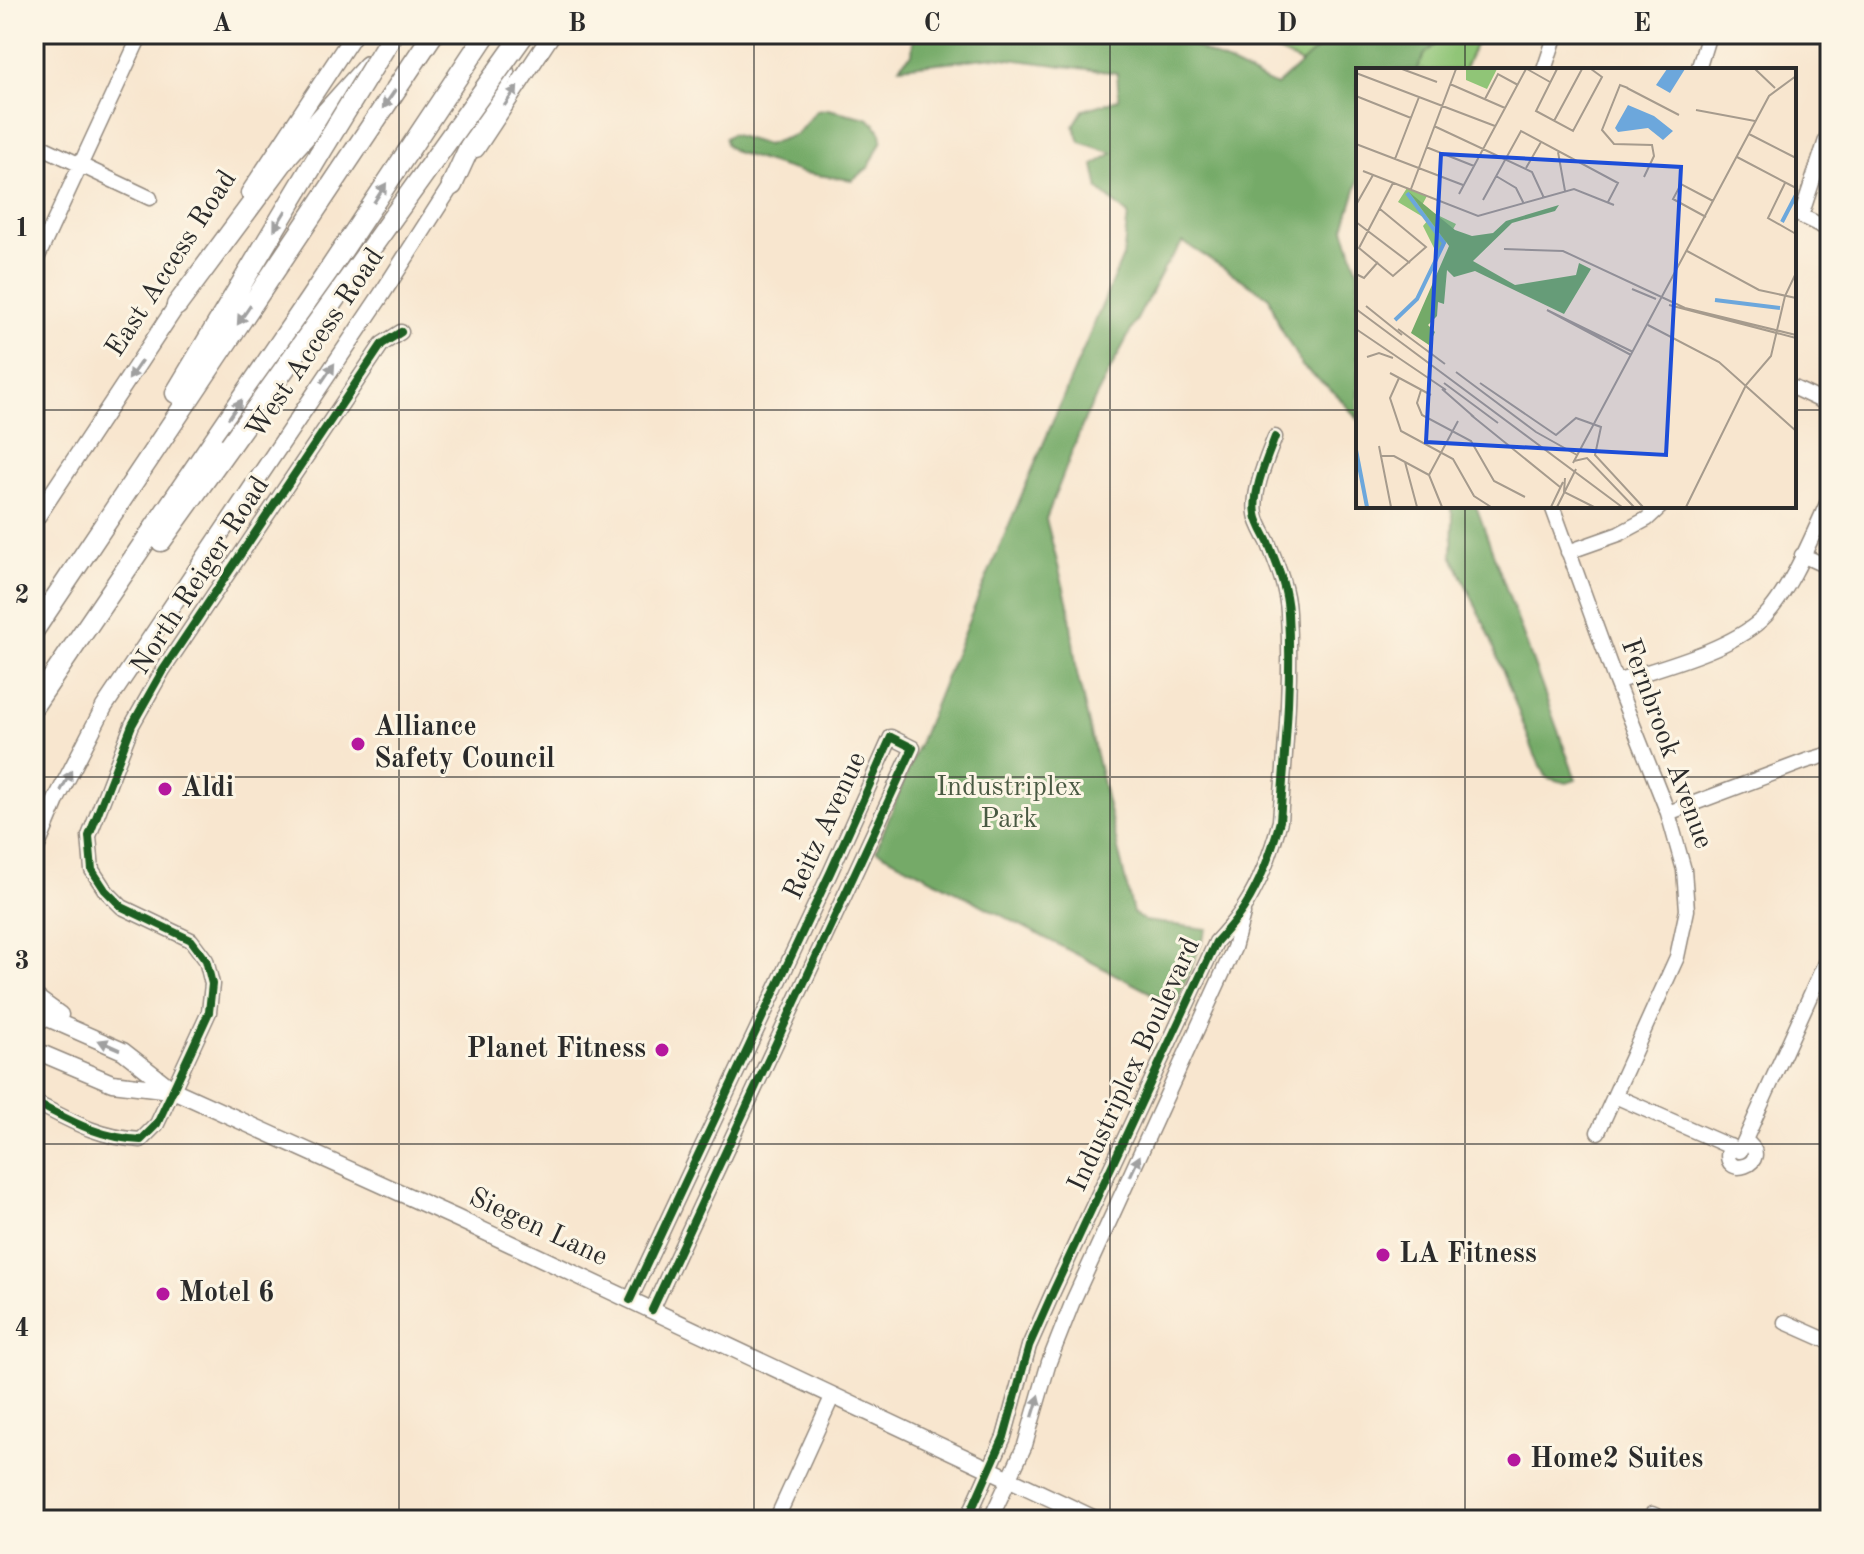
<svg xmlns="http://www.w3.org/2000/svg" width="1864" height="1554" font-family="'Old Standard TT',serif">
	<rect width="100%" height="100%" fill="#fcf5e5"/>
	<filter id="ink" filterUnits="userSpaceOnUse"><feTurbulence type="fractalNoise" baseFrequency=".0125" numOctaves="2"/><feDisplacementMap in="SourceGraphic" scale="16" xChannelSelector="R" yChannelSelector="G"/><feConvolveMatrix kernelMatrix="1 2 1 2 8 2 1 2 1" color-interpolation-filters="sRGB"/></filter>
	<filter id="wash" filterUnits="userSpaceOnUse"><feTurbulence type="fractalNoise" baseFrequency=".006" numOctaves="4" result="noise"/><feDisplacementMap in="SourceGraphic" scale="32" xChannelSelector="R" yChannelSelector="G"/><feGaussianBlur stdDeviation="1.8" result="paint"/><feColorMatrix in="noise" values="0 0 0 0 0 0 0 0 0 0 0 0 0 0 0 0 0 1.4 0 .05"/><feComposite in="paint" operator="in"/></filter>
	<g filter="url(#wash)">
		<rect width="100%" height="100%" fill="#f8e6cf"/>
		<path fill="#90c577" stroke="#5e7851" stroke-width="2" d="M1239 34H1480L1464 70H1358V89Z"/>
		<path fill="#74aa68" stroke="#506a4a" stroke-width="2" d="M912 34H1169L1276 86 1318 48 1337 34H1446L1425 54 1416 70H1358V183L1344 228 1358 272V419L1336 394 1302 366 1279 325 1269 297 1183 242 1164 268 1086 416 1046 519 1069 608 1077 673 1133 913 1145 921 1207 929 1176 1006 876 850 975 605 1123 256 1128 215 1099 190 1094 165 1113 153 1080 142 1074 125 1083 110 1119 99 1117 73 995 57 900 67 903 62 912 54 913 40Z
			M828 109 867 118 876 125 881 133 882 140 869 167 852 180 803 173 735 152 726 145 725 138 731 134 766 145 797 134 816 111Z
			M1450 506H1476L1576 780 1567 783 1547 778 1535 755 1488 632 1452 555 1453 517Z"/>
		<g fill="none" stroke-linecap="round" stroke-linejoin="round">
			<path stroke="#6ca7dc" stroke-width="3" d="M1254 34 1293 51 1300 50 1321 34"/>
		</g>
	</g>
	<g filter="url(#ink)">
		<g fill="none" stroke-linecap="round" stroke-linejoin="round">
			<defs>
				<path id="minor" d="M1544 70 1556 34
					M1698 70 1709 34
					M34 143 150 198
					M1795 213 1830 230
					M1801 216 1830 128
					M34 265 141 34
					M1794 388 1830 405
					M1552 506 1616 682 1668 813 1684 870 1687 910 1677 957 1598 1132
					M1568 552 1619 534 1647 519 1661 506
					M1802 555 1830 568
					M1616 682C1660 667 1727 651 1761 620 1789 595 1814 532 1830 497
					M1668 813 1806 761 1830 754
					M1615 1096 1740 1151 1830 952
					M34 1102C71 1121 99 1138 141 1140L157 1124 204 1023 209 1012 212 984 206 960 191 940 122 907 105 890 92 870 89 836 132 725 163 670 382 344 401 332
					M1730 1146C1717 1184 1778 1162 1745 1141
					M630 1300 831 871 891 737 913 748 652 1310
					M1785 1322 1830 1342
					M776 1520 833 1395
					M967 1520 1004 1437 1029 1346 1053 1292 1216 942C1226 931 1237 919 1245 906 1261 881 1272 850 1280 821 1285 752 1292 682 1288 613 1287 588 1277 565 1268 542 1264 534 1257 523 1256 514 1252 492 1267 458 1275 437
					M990 1520 1025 1445 1049 1362 1073 1301 1234 948 1243 914
					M1649 1520 1652 1514 1666 1520"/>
				<path id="major" d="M476 149 552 34
					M249 193 354 34
					M34 521 183 296
					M34 853 57 798 104 707 380 297 458 175
					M34 996 60 1015
					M34 1012 123 1051 173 1090 456 1218 1097 1520
					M34 1050 112 1083 171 1090"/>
				<path id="highway" d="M452 185 504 72
					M177 305 289 154 368 66
					M176 393 320 153
					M161 541 230 445
					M34 630 433 34
					M34 705 310 299 486 34"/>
			</defs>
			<use href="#minor" stroke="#92887d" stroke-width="17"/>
			<use href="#major" stroke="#92887d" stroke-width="19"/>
			<use href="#highway" stroke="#92887d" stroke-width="23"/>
			<use href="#minor" stroke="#fff" stroke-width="14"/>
			<use href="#major" stroke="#fff" stroke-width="16"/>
			<use href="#highway" stroke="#fff" stroke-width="20"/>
			<defs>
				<path id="highway-bridge" d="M320 153 393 34
					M230 445 524 34"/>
			</defs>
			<use href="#highway-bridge" stroke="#92887d" stroke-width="23" stroke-linecap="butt"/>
			<use href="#highway-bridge" stroke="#fff" stroke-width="20"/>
			<defs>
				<path id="cycleway" d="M34 1102C71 1121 99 1138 141 1140L157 1124 204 1023 209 1012 212 984 206 960 191 940 122 907 105 890 92 870 89 836 132 725 163 670 382 344 401 332
					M630 1300 831 871 891 737 913 748 652 1310
					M967 1520 1004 1437 1029 1346 1053 1292 1216 942C1226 931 1237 919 1245 906 1261 881 1272 850 1280 821 1285 752 1292 682 1288 613 1287 588 1277 565 1268 542 1264 534 1257 523 1256 514 1252 492 1267 458 1275 437"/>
			</defs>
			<use href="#cycleway" stroke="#fcf5e5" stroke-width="13"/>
			<use href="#cycleway" stroke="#1b5e20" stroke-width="8"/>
		</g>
		<defs><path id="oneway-solid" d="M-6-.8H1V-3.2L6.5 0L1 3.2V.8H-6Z" transform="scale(2)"/></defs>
		<g fill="#a0a0a0">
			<use href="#oneway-solid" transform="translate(511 96) rotate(-56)"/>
			<use href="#oneway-solid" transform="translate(389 99) rotate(124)"/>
			<use href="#oneway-solid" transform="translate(380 193) rotate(-57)"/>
			<use href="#oneway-solid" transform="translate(280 220) rotate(121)"/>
			<use href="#oneway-solid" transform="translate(244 315) rotate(124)"/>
			<use href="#oneway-solid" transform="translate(135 370) rotate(124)"/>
			<use href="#oneway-solid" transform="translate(328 373) rotate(-56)"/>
			<use href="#oneway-solid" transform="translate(235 409) rotate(-56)"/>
			<use href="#oneway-solid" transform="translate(66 781) rotate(-62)"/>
			<use href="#oneway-solid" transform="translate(109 1045) rotate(-156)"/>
			<use href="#oneway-solid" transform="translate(1135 1166) rotate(-65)"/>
			<use href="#oneway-solid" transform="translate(1036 1406) rotate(-73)"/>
		</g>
	</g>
	<path fill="none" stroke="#2b2b2b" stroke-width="2" stroke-opacity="0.55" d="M399 34V1520M754 34V1520M1110 34V1520M1465 34V70M34 410H1358M1794 410H1830M1465 506V1520M34 777H1830M34 1144H1830"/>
	<g fill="#b5179e" stroke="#fcf5e5" stroke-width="3">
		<circle cx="358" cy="744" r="8"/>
		<circle cx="165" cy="789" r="8"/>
		<circle cx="662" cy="1050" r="8"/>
		<circle cx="1383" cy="1255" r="8"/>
		<circle cx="163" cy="1294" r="8"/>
		<circle cx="1514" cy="1460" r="8"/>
	</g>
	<g text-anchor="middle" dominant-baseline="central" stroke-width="6" stroke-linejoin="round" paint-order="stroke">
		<g font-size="28" fill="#2b2b2b" stroke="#fcf5e5">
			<text transform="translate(172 264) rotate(-57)">East Access Road</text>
			<text transform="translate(316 344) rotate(-56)">West Access Road</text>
			<text transform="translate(201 576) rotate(-57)">North Reiger Road</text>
			<text transform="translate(1666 744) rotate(70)">Fernbrook Avenue</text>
			<text transform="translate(826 826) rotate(-65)">Reitz Avenue</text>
			<text transform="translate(1135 1065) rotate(-65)">Industriplex Boulevard</text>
			<text transform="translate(538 1228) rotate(25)">Siegen Lane</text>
		</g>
		<g font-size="28" font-weight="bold" fill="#2b2b2b" stroke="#fcf5e5" text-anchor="start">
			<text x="374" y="728">Alliance<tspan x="374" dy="32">Safety Council</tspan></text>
			<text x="181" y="789">Aldi</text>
			<text x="646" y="1050" text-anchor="end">Planet Fitness</text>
			<text x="1399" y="1255">LA Fitness</text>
			<text x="179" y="1294">Motel 6</text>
			<text x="1530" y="1460">Home2 Suites</text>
		</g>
		<g font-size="28" fill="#495942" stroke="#fcf5e5">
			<text x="1009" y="788">Industriplex<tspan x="1009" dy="32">Park</tspan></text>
		</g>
	</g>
	<g transform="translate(1356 68)">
		<rect width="440" height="440" fill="#f8e6cf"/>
		<path d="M110 1H141L131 21 110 12ZM51 120 71 128 65 139 100 156 82 188 67 158 72 152 42 134Z" fill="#90c577"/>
		<path d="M53 124 99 162 116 168 137 165 150 153 203 137 199 143 156 155 117 193 159 217 220 207 223 195 235 201 208 246 119 203 98 209 91 202 88 236 82 234 81 248 72 257 79 264 73 277 55 265 93 178Z" fill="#74aa68"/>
		<path d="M311 1H329L314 25 300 17ZM272 37 298 48 317 63 307 72 292 60 262 64 259 60Z" fill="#6ca7dc"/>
		<path fill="none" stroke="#6ca7dc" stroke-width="4" d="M426 154 440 127M359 232 424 240M39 252 61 231 88 175 51 125M0 382 11 439"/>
		<path fill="none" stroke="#a69b8d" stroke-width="2" d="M46 1 81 14M171 1 194 14M201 1 180 43 217 63 246 9 235 1M399 1 419 20M0 5 139 58M94 16 149 40M271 20 323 47M272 20 264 17 246 62 258 76 296 77 298 88 288 109M0 28 55 50M129 31 142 6 162 17M340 42 399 53M198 53 226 1M78 58 176 104 188 130M393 66 440 90M0 76 107 117M70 79 118 98M202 84 209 123M381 89 440 120M39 91 63 29M170 100 185 74M7 103 122 148 218 121 258 137M140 108 160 120 168 136M429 115 412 150 440 166M55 121 100 1M103 126 170 1M127 132 165 63 262 115 252 134M0 137 17 107M24 141 70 179 37 208 3 180 37 115M350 149 317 131 325 116 357 133M0 154 54 195M148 181 207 183 329 240 440 267M331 183 403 222 440 230M0 206 8 210 22 194M276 221 300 231M313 237 440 270M10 238 46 267M0 241 266 439M292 257 363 294 440 363M0 261 90 322M42 261 89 296M275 287 191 242 277 284M11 289 23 285 37 290M100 304 180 364 221 387M34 305 75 327M43 310 34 330 45 363 97 391 118 428 135 439M88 315 142 355M124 315 200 367 220 350 245 359 239 387 287 439M86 321 118 349M65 322 61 335 66 347 115 373 138 413 169 429M115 347 204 419M23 378 35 439M24 388H38L73 407M218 393 231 390 278 439M49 394 61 439M217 395 413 28 440 8M209 410 208 424 238 439M86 439 73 407 102 353M195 439 207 414M201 439 220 401M330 439 390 317 415 288 429 228 440 205"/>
		<path fill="#1d4ed8" fill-opacity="0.15" stroke="#1d4ed8" stroke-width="4" d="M85 86 325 99 310 387 70 374Z"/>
		<rect width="440" height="440" fill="none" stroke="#2b2b2b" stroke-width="4"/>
	</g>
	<rect width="1864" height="1554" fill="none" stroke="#fcf5e5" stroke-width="88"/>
	<rect x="44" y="44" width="1776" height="1466" fill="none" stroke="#2b2b2b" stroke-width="3"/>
	<g font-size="26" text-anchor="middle" font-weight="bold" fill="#2b2b2b">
		<text x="222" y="31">A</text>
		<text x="577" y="31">B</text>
		<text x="932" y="31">C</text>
		<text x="1287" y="31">D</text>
		<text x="1642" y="31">E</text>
		<text x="22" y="236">1</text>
		<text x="22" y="603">2</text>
		<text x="22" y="969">3</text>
		<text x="22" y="1336">4</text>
	</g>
</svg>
